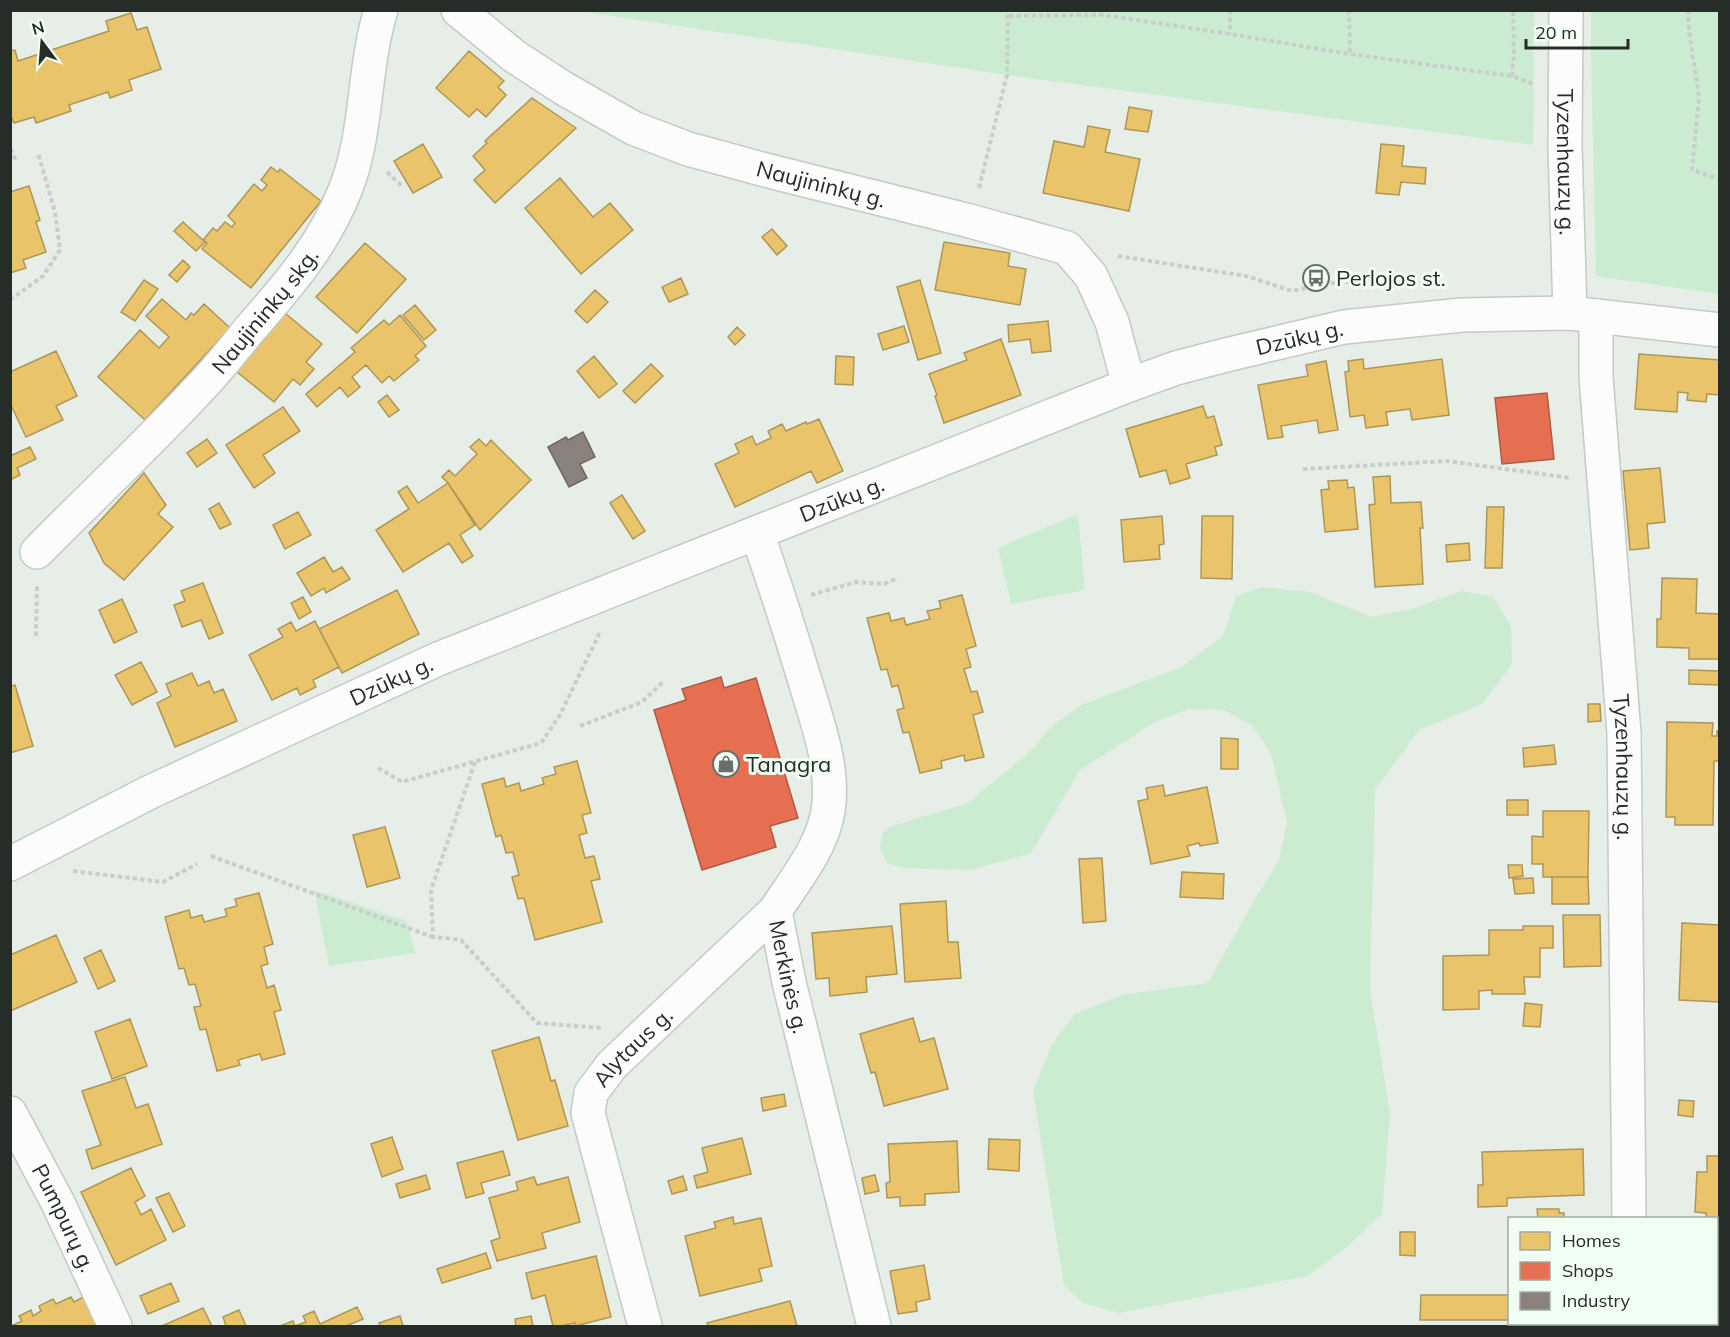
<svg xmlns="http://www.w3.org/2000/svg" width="1730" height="1337" font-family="Mulish,sans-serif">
	<rect width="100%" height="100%" fill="#e6eee7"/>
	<path fill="#ccecd2" d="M579 11H1534L1533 145 1007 75Z
		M1591 11H1719V294L1596 276 1591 55Z
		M1078 514 1085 590 1011 604 998 548Z
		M1263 587 1310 592 1372 617 1415 608 1461 591 1493 597 1511 626 1512 664 1482 704 1419 730 1375 790 1370 990 1390 1113 1382 1214 1343 1250 1307 1276 1119 1313 1083 1303 1064 1285 1033 1091 1052 1044 1075 1014 1122 995 1208 983 1251 906 1279 860 1287 822 1271 754 1253 726 1224 710 1189 709 1155 722 1080 770 1031 853 971 870 903 868 887 863 880 849 882 834 892 826 968 803 1031 751 1050 728 1079 706 1181 667 1223 636 1236 596Z
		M314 890 407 921 415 953 329 966Z"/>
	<path fill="#e9c46a" stroke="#ae9656" stroke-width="1.5" d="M131 13 137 30 147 27 161 69 129 80 132 90 110 98 108 92 69 105 71 111 36 123 34 117 14 123 10 114V51L15 50 18 61 109 31 106 21Z
		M469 51 504 81 498 87 506 95 486 117 477 109 469 117 436 88Z
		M532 98 576 128 495 203 474 180 485 170 473 156 487 143 485 141Z
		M1129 107 1152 111 1148 132 1125 129Z
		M1088 126 1110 130 1105 152 1140 159 1129 211 1043 193 1054 141 1084 147Z
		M423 144 442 177 413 193 394 161Z
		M1381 144 1404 146 1402 166 1426 168 1425 184 1401 182 1399 195 1376 193Z
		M271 167 278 172 280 169 321 201 251 288 202 249 207 243 203 240 213 228 217 231 225 222 232 227 235 223 228 216 254 184 262 191 267 185 261 180Z
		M560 178 593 217 610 203 633 230 581 274 525 208Z
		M29 186 40 220 36 222 46 252 23 260 26 268 10 273V192Z
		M183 222 205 242 196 251 174 231Z
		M772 229 787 246 777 255 762 237Z
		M944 242 1010 253 1008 266 1026 269 1020 305 935 290Z
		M365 243 406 279 357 333 316 297Z
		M183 260 190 267 177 282 169 275Z
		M681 278 688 294 669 302 662 287Z
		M144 280 158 289 135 321 121 312Z
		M920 280 941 353 918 360 897 287Z
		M595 290 608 302 587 323 575 311Z
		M162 299 186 320 191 313 194 315 204 304 230 328 145 420 98 377 140 330 159 348 169 337 146 316Z
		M415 305 436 330 424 340 403 315Z
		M285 313 322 344 306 362 314 369 300 385 293 379 274 402 237 372Z
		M400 315 426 346 415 356 419 360 394 381 389 376 382 383 366 365 352 377 360 387 348 397 340 387 317 407 306 394 355 352 351 348 384 320 389 325Z
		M1048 321 1051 351 1032 353 1030 339 1009 342 1008 325Z
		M904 326 909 342 883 350 878 334Z
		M737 327 745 335 735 345 728 337Z
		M1001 339 1021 395 944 423 935 396 937 395 929 374 967 360 964 353Z
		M56 351 77 396 56 406 63 420 26 437 10 403V372Z
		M1639 354 1720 360V395L1707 394 1706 402 1687 400 1688 393 1678 392 1677 412 1635 409Z
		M594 356 617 384 599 398 577 371Z
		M836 356 854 357 853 385 835 384Z
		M1363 359 1364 369 1442 359 1449 415 1412 420 1410 409 1386 412 1388 425 1366 428 1364 415 1350 417 1345 372 1349 371 1348 361Z
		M1326 361 1338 430 1319 433 1317 420 1281 426 1283 437 1268 439 1258 385 1308 376 1306 365Z
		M651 364 663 376 635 403 623 391Z
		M387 395 399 410 389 417 378 402Z
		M1203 406 1207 418 1214 416 1222 445 1215 447 1217 455 1186 464 1190 478 1170 484 1166 470 1140 477 1126 429Z
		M283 407 300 431 263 455 275 473 254 488 226 445Z
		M819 419 843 471 817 483 811 471 735 507 715 464 739 453 735 444 752 436 756 445 771 438 768 431 782 424 786 431 806 422 807 424Z
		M207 439 217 453 197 467 187 453Z
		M479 439 486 446 491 440 531 480 480 530 448 483 442 477 449 470 455 476 477 454 470 447Z
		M30 447 36 459 17 468 20 475 10 480V456Z
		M1660 468 1665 522 1647 524 1649 548 1630 550 1623 471Z
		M144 473 166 505 158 514 173 527 124 580 104 563 89 533Z
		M1390 476 1391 503 1421 502 1423 528H1420L1423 584 1375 587 1369 505 1375 504 1373 477Z
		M1347 480 1348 488 1354 487 1358 529 1325 532 1321 490 1329 489 1328 481Z
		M448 483 475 525 460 535 473 556 462 563 449 543 403 572 376 530 409 509 398 492 407 486 418 503Z
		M622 495 645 531 633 539 610 503Z
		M219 503 231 524 220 529 209 509Z
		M1487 507H1504L1502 568H1485Z
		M298 512 311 535 285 549 273 525Z
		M1162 516 1164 544 1159 545 1160 559 1124 562 1121 520Z
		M1202 516H1233L1232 579 1201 578Z
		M1469 543 1470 560 1447 562 1446 545Z
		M324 557 333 572 342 567 350 579 326 593 324 588 311 596 297 573Z
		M1662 578 1697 579 1696 613 1720 614V659H1689V648L1657 647V619H1661Z
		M203 583 223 633 209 639 201 620 182 627 174 605 185 601 181 591Z
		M397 590 419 634 342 673 319 629Z
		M962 595 976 646 966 649 971 667 964 669 971 692 977 691 983 712 973 715 984 757 965 761 964 755 941 761 942 768 920 773 909 732 903 733 897 710 904 708 898 685 892 687 887 669 881 670 867 618 889 613 891 621 904 618 906 625 930 619 927 611 941 608 939 601Z
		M303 597 311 612 299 619 291 603Z
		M122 599 137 632 114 643 99 610Z
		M315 621 339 667 313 680 316 687 300 695 297 688 272 700 249 655 283 637 278 629 291 622 296 631Z
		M141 662 157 692 132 705 115 675Z
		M1689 670 1720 671V685L1689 684Z
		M192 673 198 686 209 681 214 693 223 689 237 721 175 747 157 703 171 696 166 684Z
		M15 685 33 746 10 753V686Z
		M1588 704H1600L1601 721 1588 722Z
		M1667 722 1713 723 1712 736H1717V731H1720V761H1714L1713 825H1675V817H1666Z
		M1221 738 1238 739V769H1221Z
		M1554 745 1556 764 1524 767 1523 748Z
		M577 761 591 813 582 815 587 833 579 835 585 858 594 856 600 879 591 881 602 922 535 940 524 898 518 899 512 877 519 875 513 852 506 853 501 835 496 837 482 784 504 778 506 787 519 783 521 791 544 784 542 778 556 774 554 767Z
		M1163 785 1165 796 1207 787 1218 843 1200 846 1199 843 1187 846 1190 856 1151 864 1138 801 1148 799 1146 788Z
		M1507 800H1528V815H1507Z
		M1543 811H1589L1588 877H1543V864H1532V836L1543 837Z
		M385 827 400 878 367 887 353 835Z
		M1102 858 1106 921 1083 923 1079 859Z
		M1508 865H1522L1523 876 1509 878Z
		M1182 872 1224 874 1223 899 1180 897Z
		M1552 877H1588L1589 904H1552Z
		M1533 878 1534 893 1515 894 1513 879Z
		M259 893 273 944 264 947 268 964 261 966 267 988 274 985 281 1010 274 1012 285 1054 262 1060 260 1054 238 1060 240 1065 217 1071 206 1029 200 1030 194 1007 201 1006 195 984 189 985 184 968 179 969 165 917 189 910 191 918 202 915 204 922 227 916 225 909 237 906 235 899Z
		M946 901 948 942H958L961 978 905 982 900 904Z
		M1563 915H1600L1601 966 1564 967Z
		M1682 923 1720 925V1002L1679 1000Z
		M892 926 897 974 866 977 867 992 830 996 829 978 816 979 812 933Z
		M1523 926H1553V948H1540V977H1524L1525 994H1492V990L1479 991V1009L1443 1010V956L1489 955V930H1523Z
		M56 935 77 982 10 1011V955Z
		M101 950 115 981 98 989 84 958Z
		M1525 1003 1542 1005 1540 1027 1523 1026Z
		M913 1018 920 1042 934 1038 948 1089 884 1106 875 1072 871 1073 860 1034Z
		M130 1019 147 1066 112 1079 95 1032Z
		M539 1037 551 1081 555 1080 568 1126 518 1140 492 1051Z
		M125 1077 136 1108 148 1104 162 1144 92 1169 86 1150 101 1145 82 1091Z
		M784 1094 786 1106 763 1111 761 1098Z
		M1679 1100 1694 1101 1693 1117 1678 1115Z
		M392 1137 403 1169 382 1177 371 1144Z
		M742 1138 751 1174 697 1188 694 1176 708 1172 702 1148Z
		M989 1139 1020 1140 1019 1171 988 1169Z
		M957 1141 959 1192 925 1194V1205L900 1206V1197L887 1198 886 1183 890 1182 888 1144Z
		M1583 1149 1584 1195 1507 1198V1206L1478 1207V1185H1483L1482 1152Z
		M503 1151 510 1175 481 1183 484 1193 466 1198 457 1163Z
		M1707 1156H1720V1235H1716V1218H1706V1213L1695 1212 1697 1172H1707Z
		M131 1168 145 1196 135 1202 141 1215 151 1209 166 1240 116 1265 81 1192Z
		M426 1175 430 1189 400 1198 396 1184Z
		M875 1175 879 1191 865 1194 862 1178Z
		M683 1176 687 1190 672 1194 668 1181Z
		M534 1177 537 1185 568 1177 580 1222 542 1233 546 1248 497 1261 491 1241 500 1238 489 1198 518 1190 516 1182Z
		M169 1193 185 1226 173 1232 156 1198Z
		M1537 1209H1559V1213H1564V1218H1538Z
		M733 1217 734 1224 761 1218 772 1266 759 1269 762 1281 700 1296 685 1236 716 1228 714 1222Z
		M1400 1232H1415V1256L1400 1255Z
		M1716 1235H1720V1291H1716Z
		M486 1253 491 1268 442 1283 437 1269Z
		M596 1256 611 1317 575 1326V1323L561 1326H553L545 1295 532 1299 526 1273Z
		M924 1265 930 1299 916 1302 917 1311 898 1314 890 1271Z
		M171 1283 179 1301 148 1314 140 1296Z
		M87 1295 101 1323 93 1326H11L22 1321 19 1316 31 1310 33 1316 41 1311 39 1306 53 1299 56 1304 71 1297 74 1302Z
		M1421 1295H1510V1320H1420Z
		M790 1301 797 1326H708L707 1323Z
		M357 1307 363 1319 346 1326H280L293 1321 295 1326 306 1322 303 1316 314 1311 320 1324Z
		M203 1308 212 1326H162Z
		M239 1310 246 1326H226L223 1317Z
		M400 1316 403 1326H380L379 1323Z
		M531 1316 533 1326H516L515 1319Z"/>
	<path fill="#e76f51" stroke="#ad5b44" stroke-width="1.5" d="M1547 393 1554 459 1502 464 1495 398Z
		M721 677 724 688 756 678 798 818 770 826 776 847 702 870 654 710 686 700 682 689Z"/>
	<path fill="#8a817c" stroke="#6c6862" stroke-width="1.5" d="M583 432 595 457 580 464 587 478 569 487 548 447 566 437 568 440Z"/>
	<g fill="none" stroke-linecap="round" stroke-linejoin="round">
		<defs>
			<g id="street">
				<path id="s1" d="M458 10 514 56 563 88 633 128 688 149 773 172 970 221 1067 248 1091 276 1112 322 1129 385"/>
				<path id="s2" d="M1566 10 1565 147 1570 313"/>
				<path id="s3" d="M1596 316V377L1624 733 1629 1218"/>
				<path id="s4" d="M757 533C774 582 790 631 805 681 817 722 835 768 828 811 822 848 795 880 775 911L789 982 874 1326"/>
				<path id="s5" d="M37 552C90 498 146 446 197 391 216 372 233 350 250 329 290 283 323 246 346 188 368 131 363 68 381 10"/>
				<path id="s6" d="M10 864 150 792 438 659 1129 385 1176 368 1226 355 1344 327 1462 315 1570 313 1720 330"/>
				<path id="s7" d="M10 1113 58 1203 115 1326"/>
				<path d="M1630 1324V1326"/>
				<path id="s8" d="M645 1326 588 1113 591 1093 612 1065 775 911"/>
			</g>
		</defs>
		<use href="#street" stroke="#c4cac5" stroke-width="36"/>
		<path stroke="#cacecb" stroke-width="4" stroke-dasharray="4.5 3" stroke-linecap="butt" d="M1230 10V34
			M1349 10 1350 54
			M1688 10 1689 30 1699 97 1692 170 1720 179
			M1009 16 1103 15 1230 34 1350 54 1512 76 1533 84
			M1512 76 1514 53 1513 10
			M10 149 16 160
			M387 172 402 186
			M979 188 1007 75 1008 10
			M1118 256 1246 276 1292 291 1333 283 1390 280 1423 283
			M10 300 43 276 60 250 55 212 38 153
			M1303 469 1447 461 1571 478
			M811 595 856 582 884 584 898 578
			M36 636 37 586
			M580 726 642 702 664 681
			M475 762 431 890 433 937 461 940 537 1023 602 1028
			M378 768 402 782 541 743 560 715 600 632
			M211 856 433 937
			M73 871 163 882 197 864"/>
		<use href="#street" stroke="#fbfcfb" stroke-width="33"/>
	</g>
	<defs>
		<symbol id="bus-ring" viewBox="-11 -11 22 22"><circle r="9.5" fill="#f1fef3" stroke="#69706a" stroke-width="1.5"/><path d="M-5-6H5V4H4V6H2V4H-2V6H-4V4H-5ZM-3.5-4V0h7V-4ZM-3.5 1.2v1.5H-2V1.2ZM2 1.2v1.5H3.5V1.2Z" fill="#69706a"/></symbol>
		<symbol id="shop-ring" viewBox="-11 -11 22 22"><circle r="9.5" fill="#f1fef3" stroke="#69706a" stroke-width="1.5"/><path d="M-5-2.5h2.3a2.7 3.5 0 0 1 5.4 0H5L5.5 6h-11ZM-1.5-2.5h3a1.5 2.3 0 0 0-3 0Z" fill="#69706a"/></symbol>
	</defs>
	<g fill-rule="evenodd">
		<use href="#bus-ring" x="1301" y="263" width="30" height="30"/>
		<use href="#shop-ring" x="711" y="749" width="30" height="30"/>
	</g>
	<g text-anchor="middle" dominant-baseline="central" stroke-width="6" stroke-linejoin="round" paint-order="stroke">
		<g font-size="22" fill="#262c27" stroke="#f1fef3">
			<text stroke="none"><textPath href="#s2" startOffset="152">Tyzenhauzų g.</textPath></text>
			<text stroke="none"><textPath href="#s1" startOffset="408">Naujininkų g.</textPath></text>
			<text stroke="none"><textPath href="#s5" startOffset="332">Naujininkų skg.</textPath></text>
			<text stroke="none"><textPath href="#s6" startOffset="1395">Dzūkų g.</textPath></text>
			<text stroke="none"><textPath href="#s6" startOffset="909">Dzūkų g.</textPath></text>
			<text stroke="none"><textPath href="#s6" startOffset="423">Dzūkų g.</textPath></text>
			<text stroke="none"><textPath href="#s3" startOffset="452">Tyzenhauzų g.</textPath></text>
			<text stroke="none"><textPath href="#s4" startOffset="470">Merkinės g.</textPath></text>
			<text stroke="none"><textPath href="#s8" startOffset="303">Alytaus g.</textPath></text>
			<text stroke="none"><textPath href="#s7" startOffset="118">Pumpurų g.</textPath></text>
		</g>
		<g font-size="22" fill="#262c27" stroke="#f1fef3" text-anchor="start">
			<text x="1336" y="278">Perlojos st.</text>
			<text x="746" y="764">Tanagra</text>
		</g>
	</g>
	<rect width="1730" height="1337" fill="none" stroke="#262c27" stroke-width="24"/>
	<rect x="1508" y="1217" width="210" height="108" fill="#f1fef3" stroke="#a0aaa1" stroke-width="1.5"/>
	<rect x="1520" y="1232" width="30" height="18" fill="#e9c46a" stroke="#a0aaa1" stroke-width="1.5"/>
	<text x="1562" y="1247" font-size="18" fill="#262c27">Homes</text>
	<rect x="1520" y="1262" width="30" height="18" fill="#e76f51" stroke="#a0aaa1" stroke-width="1.5"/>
	<text x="1562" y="1277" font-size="18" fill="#262c27">Shops</text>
	<rect x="1520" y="1292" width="30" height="18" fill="#8a817c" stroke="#a0aaa1" stroke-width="1.5"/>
	<text x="1562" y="1307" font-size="18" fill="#262c27">Industry</text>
	<g transform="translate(42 42) rotate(344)" stroke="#f1fef3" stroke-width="4.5" paint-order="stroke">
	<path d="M0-4.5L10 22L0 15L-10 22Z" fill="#262c27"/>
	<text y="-9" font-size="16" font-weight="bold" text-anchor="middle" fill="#262c27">N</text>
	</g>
	<path d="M1526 39v9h102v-9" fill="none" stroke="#262c27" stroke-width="3"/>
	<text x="1535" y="39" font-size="18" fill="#262c27" stroke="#f1fef3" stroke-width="4.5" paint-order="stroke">20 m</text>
</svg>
